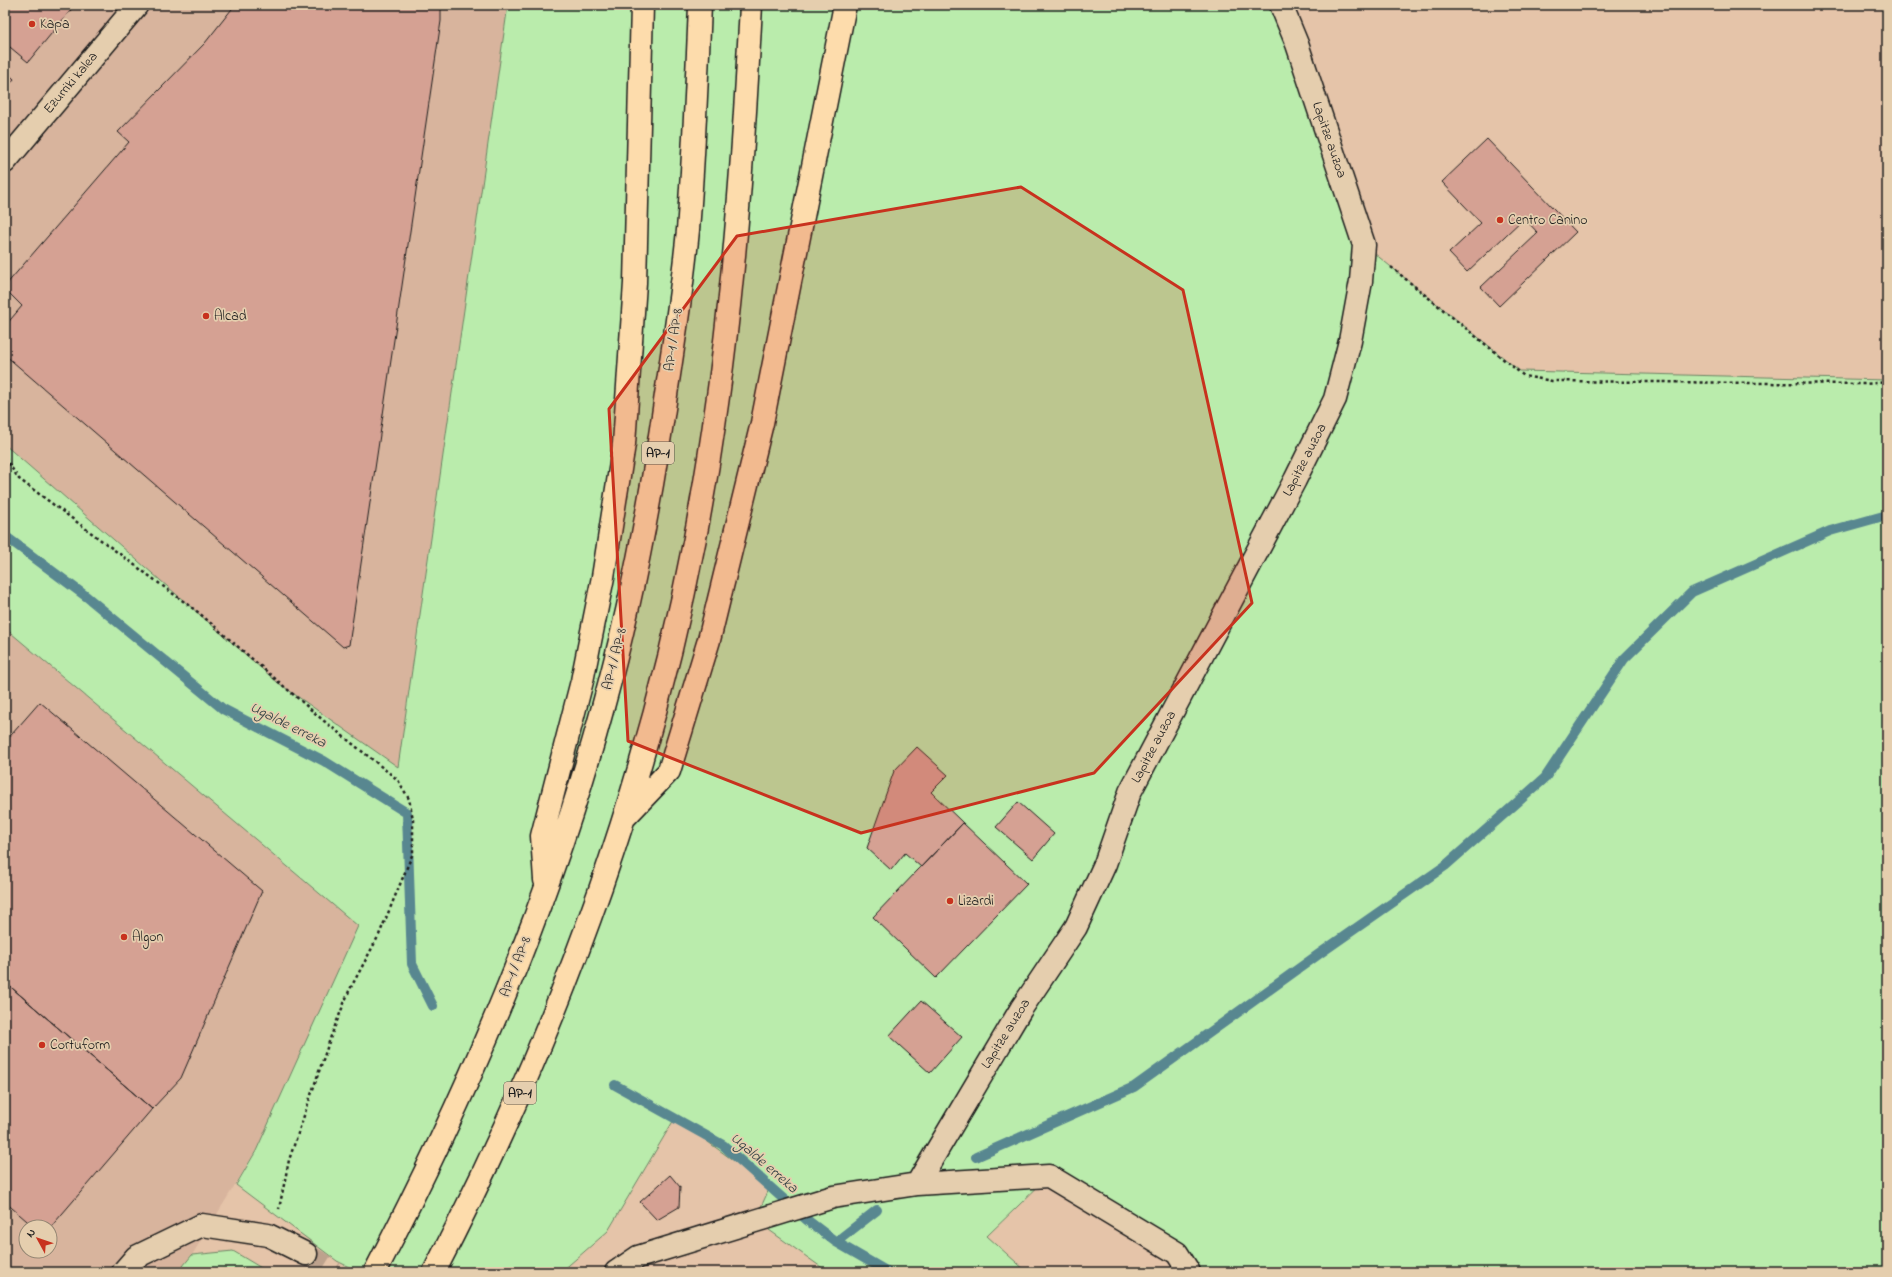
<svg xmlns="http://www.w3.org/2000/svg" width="1892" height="1277" font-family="'Indie Flower',sans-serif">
	<rect width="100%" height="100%" fill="#e5c4a9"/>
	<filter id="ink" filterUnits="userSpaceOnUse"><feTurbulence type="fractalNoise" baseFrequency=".025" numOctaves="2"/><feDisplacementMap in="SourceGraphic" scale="8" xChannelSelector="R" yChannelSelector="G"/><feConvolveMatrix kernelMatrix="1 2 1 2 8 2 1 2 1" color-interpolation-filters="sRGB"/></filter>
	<g filter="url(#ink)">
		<path fill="#d8b49d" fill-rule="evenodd" d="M5 5H508L369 966 192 1255 178 1272H5ZM26 1227H50V1251H26Z"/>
		<path fill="#baecac" stroke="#6b8464" d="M508 5H1277L1364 245 1520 371 1887 380V1272H1189L1049 1176 987 1236 1027 1272H828L755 1220 770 1187 675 1118 608 1231 561 1272H359L337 1261 236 1185 256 1151 358 926 5 628V445L277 682 398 767Z
			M233 1251 268 1272H178L192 1255Z"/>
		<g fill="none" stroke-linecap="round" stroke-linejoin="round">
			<path stroke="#588790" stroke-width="10" d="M5 536 87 597 223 709 324 761 407 813 412 964 433 1006
				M615 1085 723 1145 807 1220 836 1242 888 1272
				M976 1157 1134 1087 1319 954 1445 866 1545 778 1624 659 1692 592 1830 531 1887 515
				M836 1242 877 1210"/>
		</g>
		<path fill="#d5a193" stroke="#1c1c1c" d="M5 5H75L28 62 5 43Z
			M235 5H441V21L349 645 343 647 5 355V326L22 306 5 289V286L129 142 118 132 205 43Z
			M5 71 14 79 5 90Z
			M1487 139 1576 232 1499 306 1481 287 1538 233 1524 218 1467 272 1449 253 1481 223 1442 182Z
			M40 702 262 891 181 1078 152 1109 5 982V742Z
			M917 747 948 775 931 792 963 823 921 867 905 853 891 870 867 848 894 771Z
			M1018 802 1054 834 1033 859 996 827Z
			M963 823 1027 884 936 978 873 917Z
			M5 982 152 1109 50 1228 34 1227 5 1202Z
			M921 1001 962 1037 930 1073 889 1036Z
			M670 1175 680 1187 679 1207 657 1220 640 1202Z"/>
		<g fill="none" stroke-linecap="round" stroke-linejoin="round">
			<path stroke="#bda28d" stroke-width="22" stroke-dasharray="22 11" stroke-linecap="butt" d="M306 1254 335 1272"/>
			<defs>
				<path id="street" d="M5 162 137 5
					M917 1184 1021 1009 1076 927 1105 864 1130 792 1295 480 1335 399 1350 341 1361 281 1364 245 1297 44 1281 5
					M123 1272 136 1257 202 1225 268 1235 306 1254
					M616 1272 638 1257 833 1197 917 1184 1049 1176 1177 1253 1189 1272"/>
				<path id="highway" d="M626 816 669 771 709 640 762 423 845 5
					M545 880 542 836 582 681 603 577 624 444 635 283 642 5
					M375 1272C469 1091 550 904 603 707 632 602 652 495 667 388 675 336 683 283 688 230 694 155 697 80 700 5
					M434 1272C554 1041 646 794 695 538 729 361 742 185 751 5"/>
			</defs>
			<use href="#street" stroke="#1c1c1c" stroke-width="25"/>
			<use href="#highway" stroke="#1c1c1c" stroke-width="25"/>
			<path stroke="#1c1c1c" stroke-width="2.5" stroke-dasharray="3 3" stroke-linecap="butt" d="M1391 267 1524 376 1552 381 1864 384 1887 382
				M5 458 19 479 199 613 324 721 398 780 409 799 413 819V853L379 935 349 991 331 1036 289 1160 279 1209"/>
			<use href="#street" stroke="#e5ceae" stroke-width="22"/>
			<use href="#highway" stroke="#fddcac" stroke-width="22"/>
		</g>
	</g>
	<path fill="#c8321e" fill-opacity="0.2" stroke="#c8321e" stroke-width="3" stroke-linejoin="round" d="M1021 187 1183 290 1252 603 1094 773 861 833 628 741 609 409 737 236Z"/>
	<g fill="#c8321e" stroke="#e5ceae" stroke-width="1.5">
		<circle cx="32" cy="24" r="4"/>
		<circle cx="1500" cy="220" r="4"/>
		<circle cx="206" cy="316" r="4"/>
		<circle cx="950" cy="901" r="4"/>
		<circle cx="124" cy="937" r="4"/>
		<circle cx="42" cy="1045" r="4"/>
	</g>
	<g text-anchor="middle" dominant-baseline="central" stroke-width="3.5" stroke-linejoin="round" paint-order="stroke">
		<g fill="#e5ceae" stroke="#585148" stroke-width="1">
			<rect x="642" y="442" width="32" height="22" rx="3"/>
			<rect x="504" y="1082" width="32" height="22" rx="3"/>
		</g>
		<g font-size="13" font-weight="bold" fill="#1c1c1c">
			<text x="658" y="453">AP-1</text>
			<text x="520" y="1093">AP-1</text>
		</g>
		<g font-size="14" fill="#1c1c1c" stroke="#e5ceae" text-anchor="start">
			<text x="40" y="24">Kapa</text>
			<text x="1508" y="220">Centro Canino</text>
			<text x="214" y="316">Alcad</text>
			<text x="958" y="901">Lizardi</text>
			<text x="132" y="937">Algon</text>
			<text x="50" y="1045">Cortuform</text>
		</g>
		<g font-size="14" fill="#1c1c1c" stroke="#e5ceae">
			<text transform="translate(71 83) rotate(-50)">Ezurriki kalea</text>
			<text transform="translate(1329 140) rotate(71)">Lapitze auzoa</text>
			<text transform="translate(674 340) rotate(-82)">AP-1 / AP-8</text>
			<text transform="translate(1305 460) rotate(-63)">Lapitze auzoa</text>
			<text transform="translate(615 659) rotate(-76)">AP-1 / AP-8</text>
			<text transform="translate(1154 747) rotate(-62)">Lapitze auzoa</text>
			<text transform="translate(516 967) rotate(-69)">AP-1 / AP-8</text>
			<text transform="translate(1006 1034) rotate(-58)">Lapitze auzoa</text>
		</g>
		<g font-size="15" font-style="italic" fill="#304043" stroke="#e5ceae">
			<text transform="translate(288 725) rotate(27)">Ugalde erreka</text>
			<text transform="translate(764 1163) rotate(41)">Ugalde erreka</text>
		</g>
	</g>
	<rect width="1892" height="1277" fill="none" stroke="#e5ceae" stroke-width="20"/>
	<rect x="10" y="10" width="1872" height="1257" fill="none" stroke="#1c1c1c" stroke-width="1.5" filter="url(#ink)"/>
	<g transform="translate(38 1239) rotate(310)"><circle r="19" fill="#e5ceae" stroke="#958774"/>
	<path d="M0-3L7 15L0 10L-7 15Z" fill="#c8321e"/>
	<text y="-6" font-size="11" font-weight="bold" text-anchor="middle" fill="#1c1c1c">N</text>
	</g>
</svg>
